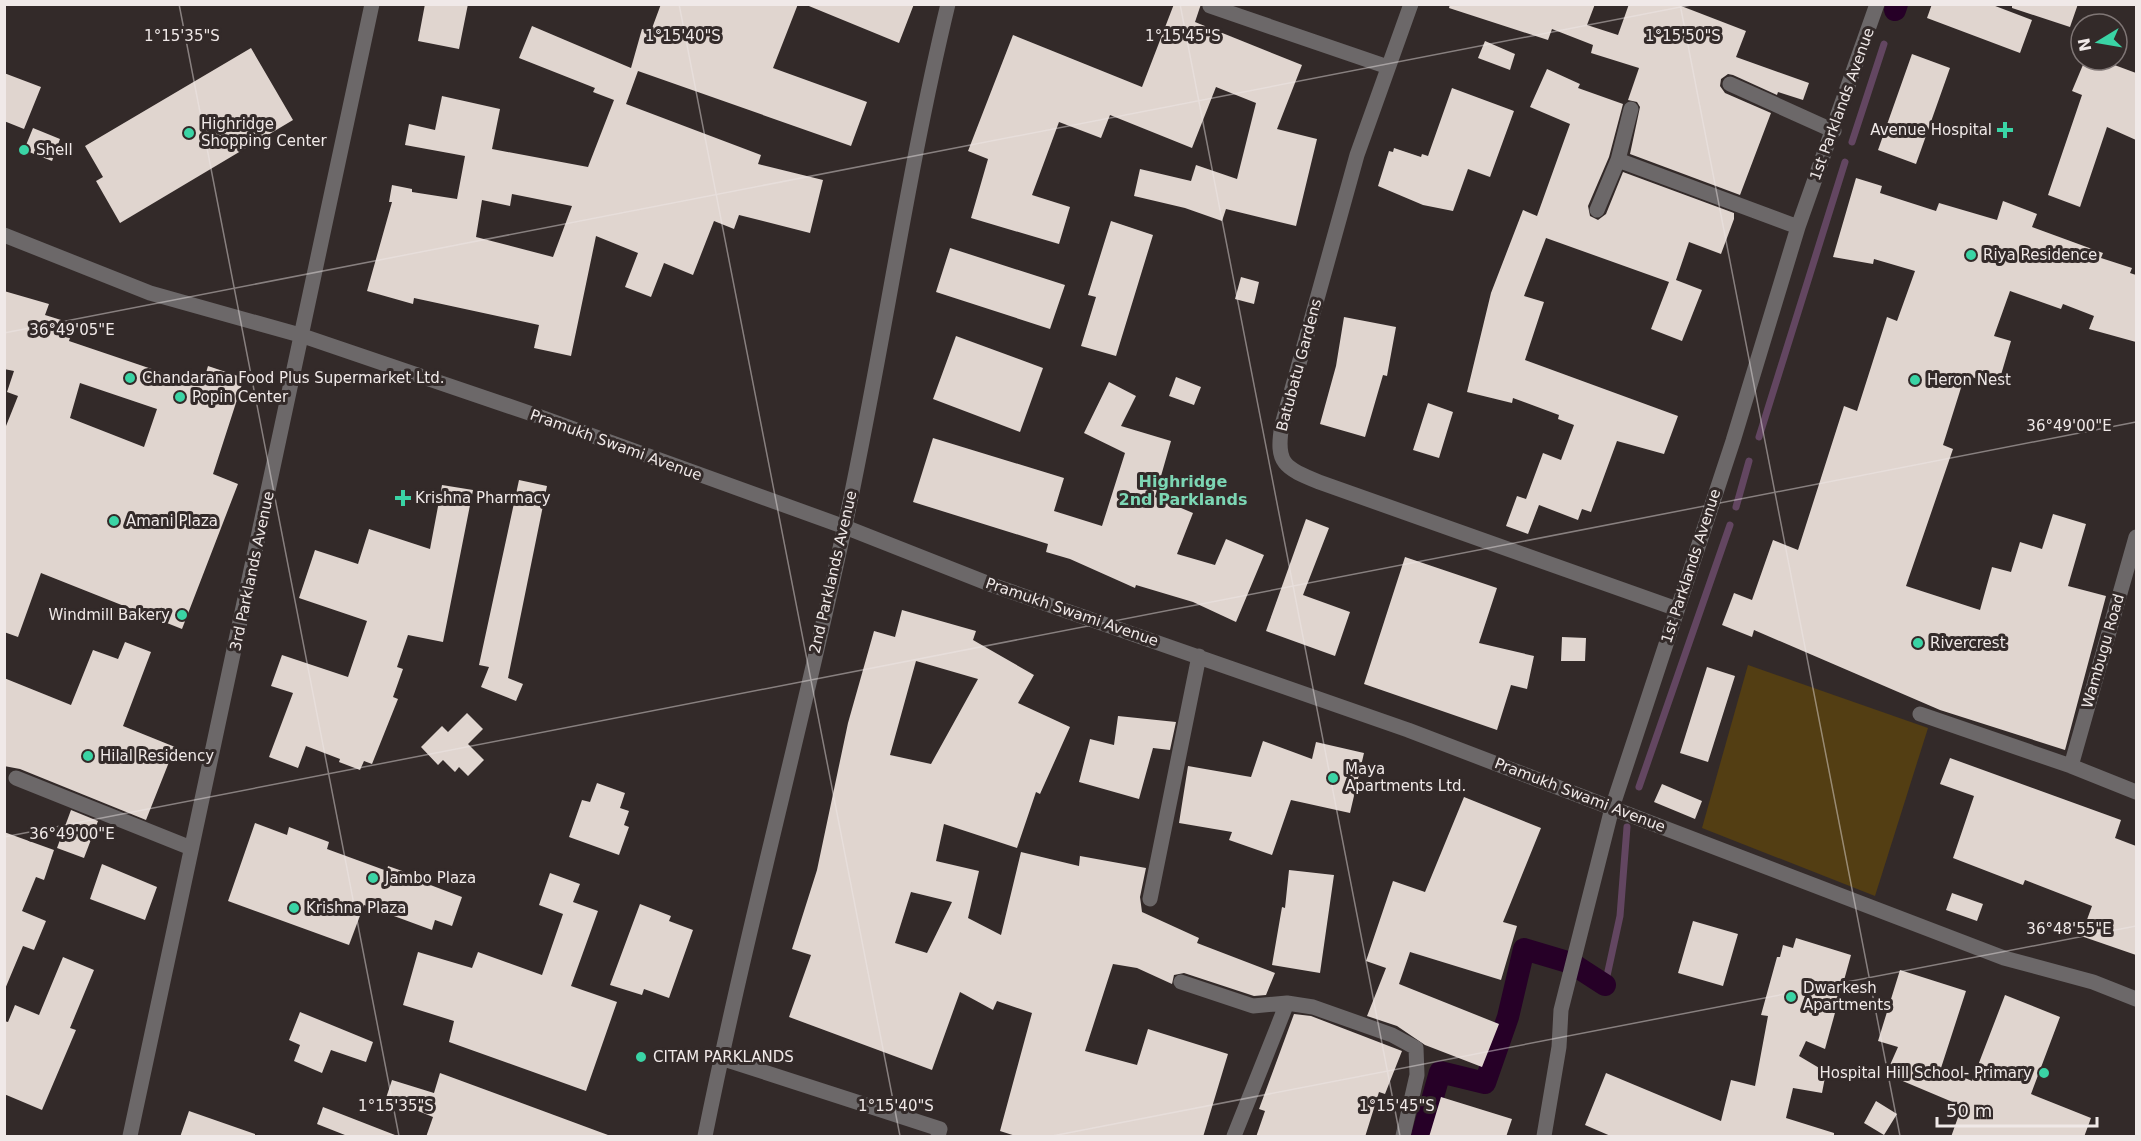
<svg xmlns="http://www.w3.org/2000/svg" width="2141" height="1141" font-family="'DejaVu Sans',sans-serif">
	<rect width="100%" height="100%" fill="#332a29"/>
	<path fill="#533e13" d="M1748 665 1928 728 1875 896 1702 828Z"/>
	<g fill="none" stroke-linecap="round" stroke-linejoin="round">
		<path stroke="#634661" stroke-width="7" d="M1852 142 1884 44
			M1759 437 1845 162
			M1736 507 1749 461
			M1639 787 1730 525
			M1605 985 1620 916 1627 827"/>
		<path stroke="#260027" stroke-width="22" d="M1895 10 1897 4
			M1422 1136 1440 1072 1485 1083 1508 1017 1524 949 1571 963 1605 985"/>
	</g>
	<path fill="#e0d5cf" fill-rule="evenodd" d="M425 4H468L459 49 418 41Z
		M661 4H798L773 68 867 102 851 146 638 71 626 104 761 155 758 164 823 180 810 233 739 215 734 229 714 221 693 275 664 263 651 297 625 287 638 253 596 236 571 356 534 348 539 325 414 298 413 304 367 291 392 202H389L392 185 412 189V192L457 199 465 156 405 145 409 124 435 130 442 96 500 109 492 149 588 167 614 100 593 92 595 88 519 58 532 26 631 68 642 29 651 31ZM512 194 572 206 553 257 476 237 482 200 510 206Z
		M804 4H914L899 43Z
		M1174 4H1201L1195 22 1302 65 1277 129 1317 139 1296 226 1226 209 1222 221 1185 208 1134 196 1140 169 1191 181 1196 165 1237 179 1256 103 1216 87 1192 148 1110 115 1101 138 1059 122 1032 195 1070 207 1059 244 971 218 988 159 968 151 1013 35 1142 87Z
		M1450 4H1595L1587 25 1618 35 1629 4H1676L1746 31 1736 57 1809 83 1803 100 1778 92 1777 95 1733 75 1728 74 1721 79 1720 86 1725 93 1771 113 1740 195 1630 154 1640 107 1637 102 1628 100 1639 68 1591 53 1593 45 1552 29 1548 40 1449 8Z
		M1932 4H1990L2032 20 2020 53 1927 18Z
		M2012 4H2078L2070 27 2012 8Z
		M1485 41 1515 54 1510 70 1478 58Z
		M251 48 293 120 120 223 96 181 103 177 85 146Z
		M1912 54 1950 68 1916 164 1878 150Z
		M2085 60H2101L2136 73V140L2107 127 2080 207 2048 195 2082 95 2072 91Z
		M1547 69 1580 84 1578 88 1623 104 1609 157 1588 206 1590 216 1598 220 1606 214 1623 172 1734 213V219L1721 254 1689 242 1676 280 1702 290 1682 341 1651 329 1669 282 1546 238 1524 296 1544 302 1525 360 1678 416 1664 454 1617 441 1591 512 1582 509 1578 520 1539 505 1528 534 1506 526 1517 496 1526 499 1543 453 1561 460 1574 425 1558 419 1559 415 1513 398 1512 403 1467 392 1491 293 1523 210 1537 216 1570 124 1530 107Z
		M4 73 41 87 24 129 4 121Z
		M1452 88 1514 111 1490 177 1468 169 1453 211 1423 205 1378 186 1389 151 1393 152 1394 148 1421 157 1422 154 1428 156Z
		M33 128 60 139 52 161 24 150Z
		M1856 178 1882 186 1880 193 1936 211 1939 203 1997 220 2003 201 2037 214 2032 227 2103 253 2101 258 2132 268 2130 273 2136 275V342L2089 329 2094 316 2063 304 2061 309 2010 291 1994 336 2011 341 1998 385 1965 375 1943 445 1953 449 1906 586 1980 610 1992 567 2011 572 2020 542 2042 549 2053 514 2086 524 2068 586 2106 596 2065 750 1940 710 1754 630 1752 637 1722 625 1734 593 1752 600 1773 540 1798 550 1844 406 1857 411 1887 317 1897 321 1915 271 1874 259 1873 264 1833 257Z
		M1111 221 1153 235 1116 356 1081 346 1096 297 1088 295Z
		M950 248 1065 285 1050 329 936 292Z
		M1241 277 1259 282 1254 304 1235 299Z
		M4 291 49 304 45 315 74 324 69 341 202 386 208 366 244 378 213 474 238 484 182 629 41 573 18 637 4 632V431L18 396 7 392 14 371 4 369ZM80 383 157 409 144 447 70 418Z
		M1344 317 1396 327 1387 376 1383 375 1365 437 1320 424 1336 366Z
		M956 336 1043 368 1020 432 933 399Z
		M1176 377 1201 387 1194 405 1169 396Z
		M1109 382 1136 396 1121 426 1171 441 1155 497 1193 513 1177 554 1215 565 1226 539 1264 555 1236 622 1193 602 1136 585 1135 588 1070 559 1046 552 1048 544 913 502 933 438 1064 478 1054 511 1102 526 1125 453 1084 433Z
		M1428 403 1453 412 1439 458 1413 450Z
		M519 480 547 486 508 678 523 684 516 701 481 687 489 667 479 665Z
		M442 485 473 490 443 642 408 635 397 667 403 669 393 697 398 699 372 764 364 761 360 770 339 762 340 759 306 746 298 768 269 757 293 693 271 686 282 655 348 677 367 621 299 598 315 550 358 564 369 529 430 549Z
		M1306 519 1329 528 1303 595 1350 612 1335 656 1266 631Z
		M1405 557 1497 588 1479 643 1534 656 1527 689 1511 685 1497 730 1364 684Z
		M902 610 976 631 973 640 1034 675 1018 703 1070 727 1040 794 1036 792 1017 848 944 824 936 861 979 871 968 918 1001 935 1021 852 1079 866 1080 856 1146 868 1140 897 1142 912 1199 938 1197 943 1275 973 1266 995 1254 996 1184 973 1174 975 1172 984 1137 968 1113 964 1085 1051 1137 1065 1148 1029 1228 1054 1203 1137H1019L1000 1131 1032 1013 997 1001 993 1010 960 992 932 1070 789 1017 811 955 792 949 817 870 848 723 874 631 895 637ZM916 661 978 679 931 764 890 755ZM911 892 952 902 927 953 895 943Z
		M1562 637 1586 638 1585 661H1561Z
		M125 642 151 652 123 726 175 747 146 820 20 769 4 766V678L71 705 93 650 118 659Z
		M1707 667 1735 676 1708 762 1680 753Z
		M467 713 483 729 468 744 484 760 468 776 459 767 455 772 443 760 438 765 421 747 442 726 448 732Z
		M1118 716 1176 722 1170 750 1153 748 1139 799 1079 782 1090 739 1114 745Z
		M1263 741 1312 759 1316 742 1364 753 1350 813 1291 800 1272 855 1229 840 1232 832 1179 823 1188 766 1251 777Z
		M1950 758 2121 820 2115 838 2136 846V955L2081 936 2092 906 2025 880 2023 885 1953 858 1974 796 1940 784Z
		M597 783 625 793 620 808 629 811 624 825 629 827 619 855 569 837 582 800 590 802Z
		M1662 784 1702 801 1695 819 1654 802Z
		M1464 797 1541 828 1503 922 1517 926 1501 980 1410 952 1399 984 1499 1024 1482 1067 1425 1045 1397 1026 1367 1016 1386 968 1366 961 1393 881 1425 892Z
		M71 810 98 821 84 858 57 848Z
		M255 823 287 835 289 827 329 842 327 849 387 871 388 866 405 872 404 875 462 897 452 926 435 920 432 930 364 905 349 945 228 901Z
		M4 832 54 850 44 880 36 877 22 911 46 921 34 950 23 946 5 989Z
		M102 864 157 887 145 920 90 899Z
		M1289 870 1334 875 1320 973 1272 965 1282 907 1285 908Z
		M550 873 580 884 573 902 598 911 571 986 617 1002 586 1091 449 1042 454 1021 403 1005 418 952 472 968 478 952 542 975 563 914 539 905Z
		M1952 893 1983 904 1977 921 1946 910Z
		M640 904 671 916 669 921 693 930 669 998 644 989 642 995 610 985Z
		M1693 921 1738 934 1723 986 1678 973Z
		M1796 938 1851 955 1825 1049 1806 1041 1799 1056 1826 1072 1822 1093 1793 1088 1786 1118 1834 1133V1137H1613L1585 1125 1606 1073 1721 1121 1731 1080 1755 1086 1768 1016 1761 1015 1777 957H1780L1783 945 1793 948Z
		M63 957 94 970 70 1028 76 1030 42 1110 4 1094V1021L8 1022 15 1005 39 1015Z
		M1900 970 1966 991 1941 1068 1972 1081 2005 995 2060 1017 2031 1094 2091 1118 2084 1137H1951L1962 1106 1886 1074 1898 1047 1878 1041Z
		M300 1012 373 1042 366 1062 331 1050 322 1073 294 1061 300 1045 289 1040Z
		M1294 1014 1311 1016 1402 1051 1385 1094 1379 1092 1365 1137H1256L1265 1111 1259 1109Z
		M440 1073 608 1135V1137H426L433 1117 386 1098 392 1080 434 1093Z
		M1441 1097 1512 1119 1506 1137H1429Z
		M1876 1101 1897 1114 1884 1135 1864 1123Z
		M323 1107 395 1135V1137H350L317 1124Z
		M189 1111 255 1134V1137H180Z"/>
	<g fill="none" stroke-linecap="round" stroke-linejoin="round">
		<path stroke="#6c6869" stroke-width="15" d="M1411 4 1357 155 1282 425C1275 464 1285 468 1319 482L1677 609
			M1210 6 1388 67
			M1730 84 1834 131
			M1631 109 1618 160 1798 227
			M1597 210 1618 160
			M4 235 150 293 300 335 538 416 845 527 992 585 1408 730 2004 958 2093 982 2136 999
			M1920 714 2071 766 2136 792
			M2071 766 2136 537
			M16 778 191 848
			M1150 899 1199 656
			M1181 982 1253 1006 1287 1003 1313 1007 1392 1035 1416 1048 1417 1075 1403 1136
			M721 1058 940 1129 938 1136
			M130 1136 372 4
			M705 1136C746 933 800 733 844 530 882 356 906 178 948 4
			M1234 1136 1287 1003
			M1544 1136 1559 1047 1561 1010 1612 808 1733 441 1798 227 1877 4"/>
	</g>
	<path fill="none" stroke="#f0e9e8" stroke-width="1.5" stroke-opacity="0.45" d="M179 4 399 1136M679 4 900 1136M1180 4 1400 1136M1680 4 1900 1136M4 333 1696 4M4 837 2136 422M1052 1136 2136 926"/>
	<g fill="#3ad4a5" stroke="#332a29" stroke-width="2">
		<path d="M2002 121h6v6h6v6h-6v6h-6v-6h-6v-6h6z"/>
		<circle cx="189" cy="133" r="6"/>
		<circle cx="24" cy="150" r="6"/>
		<circle cx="1971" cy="255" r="6"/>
		<circle cx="130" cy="378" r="6"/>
		<circle cx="1915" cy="380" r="6"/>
		<circle cx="180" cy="397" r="6"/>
		<path d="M400 489h6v6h6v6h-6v6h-6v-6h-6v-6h6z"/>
		<circle cx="114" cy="521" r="6"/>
		<circle cx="182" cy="615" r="6"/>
		<circle cx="1918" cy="643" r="6"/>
		<circle cx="88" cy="756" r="6"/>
		<circle cx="1333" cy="778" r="6"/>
		<circle cx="373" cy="878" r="6"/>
		<circle cx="294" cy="908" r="6"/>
		<circle cx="1791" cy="997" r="6"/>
		<circle cx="641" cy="1057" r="6"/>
		<circle cx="2044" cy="1073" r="6"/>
	</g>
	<g text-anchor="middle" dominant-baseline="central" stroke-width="6" stroke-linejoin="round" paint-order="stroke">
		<g font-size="15" fill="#f0e9e8" stroke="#332a29">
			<text transform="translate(1842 104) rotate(-70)">1st Parklands Avenue</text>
			<text transform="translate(1299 365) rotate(-75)">Batubatu Gardens</text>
			<text transform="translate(616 445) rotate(20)">Pramukh Swami Avenue</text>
			<text transform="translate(1691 566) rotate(-72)">1st Parklands Avenue</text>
			<text transform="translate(252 571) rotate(-78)">3rd Parklands Avenue</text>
			<text transform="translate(833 572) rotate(-77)">2nd Parklands Avenue</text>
			<text transform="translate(1072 612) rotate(19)">Pramukh Swami Avenue</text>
			<text transform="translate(2103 651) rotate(-74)">Wambugu Road</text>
			<text transform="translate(1580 795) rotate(21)">Pramukh Swami Avenue</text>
		</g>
		<g font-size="15" fill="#f0e9e8" stroke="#332a29" text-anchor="start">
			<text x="201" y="124">Highridge<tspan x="201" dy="17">Shopping Center</tspan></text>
			<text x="1992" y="130" text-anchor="end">Avenue Hospital</text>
			<text x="36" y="150">Shell</text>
			<text x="1983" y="255">Riya Residence</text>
			<text x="142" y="378">Chandarana Food Plus Supermarket Ltd.</text>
			<text x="1927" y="380">Heron Nest</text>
			<text x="192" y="397">Popin Center</text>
			<text x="415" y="498">Krishna Pharmacy</text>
			<text x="126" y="521">Amani Plaza</text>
			<text x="170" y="615" text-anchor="end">Windmill Bakery</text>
			<text x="1930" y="643">Rivercrest</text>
			<text x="100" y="756">Hilal Residency</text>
			<text x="1345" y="769">Maya<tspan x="1345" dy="17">Apartments Ltd.</tspan></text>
			<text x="385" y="878">Jambo Plaza</text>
			<text x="306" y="908">Krishna Plaza</text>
			<text x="1803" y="988">Dwarkesh<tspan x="1803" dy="17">Apartments</tspan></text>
			<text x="653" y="1057">CITAM PARKLANDS</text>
			<text x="2032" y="1073" text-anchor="end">Hospital Hill School- Primary</text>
		</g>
		<g font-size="16" font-weight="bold" fill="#7cd6b4" stroke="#332a29">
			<text x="1183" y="481">Highridge<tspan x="1183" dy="18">2nd Parklands</tspan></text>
		</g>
	</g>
	<g font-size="15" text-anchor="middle" fill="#f0e9e8" stroke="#332a29" stroke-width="6" stroke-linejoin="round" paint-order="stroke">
		<text x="182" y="41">1°15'35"S</text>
		<text x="683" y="41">1°15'40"S</text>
		<text x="1183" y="41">1°15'45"S</text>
		<text x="1683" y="41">1°15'50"S</text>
		<text x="72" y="335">36°49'05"E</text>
		<text x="2069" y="431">36°49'00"E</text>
		<text x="72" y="839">36°49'00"E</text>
		<text x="2069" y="934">36°48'55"E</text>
		<text x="396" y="1111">1°15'35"S</text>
		<text x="896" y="1111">1°15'40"S</text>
		<text x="1397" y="1111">1°15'45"S</text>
	</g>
	<rect width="2141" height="1141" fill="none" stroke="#f0e9e8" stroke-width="12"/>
	<g transform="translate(2099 42) rotate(259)"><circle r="28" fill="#332a29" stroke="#7f7675" stroke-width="1.5"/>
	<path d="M0-4.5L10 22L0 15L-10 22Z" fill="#3ad4a5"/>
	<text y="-9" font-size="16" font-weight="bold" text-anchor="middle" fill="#f0e9e8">N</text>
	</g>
	<path d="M1937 1117v9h160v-9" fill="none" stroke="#f0e9e8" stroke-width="3"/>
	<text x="1946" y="1117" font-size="18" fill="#f0e9e8" stroke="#332a29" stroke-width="4.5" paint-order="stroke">50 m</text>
</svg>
